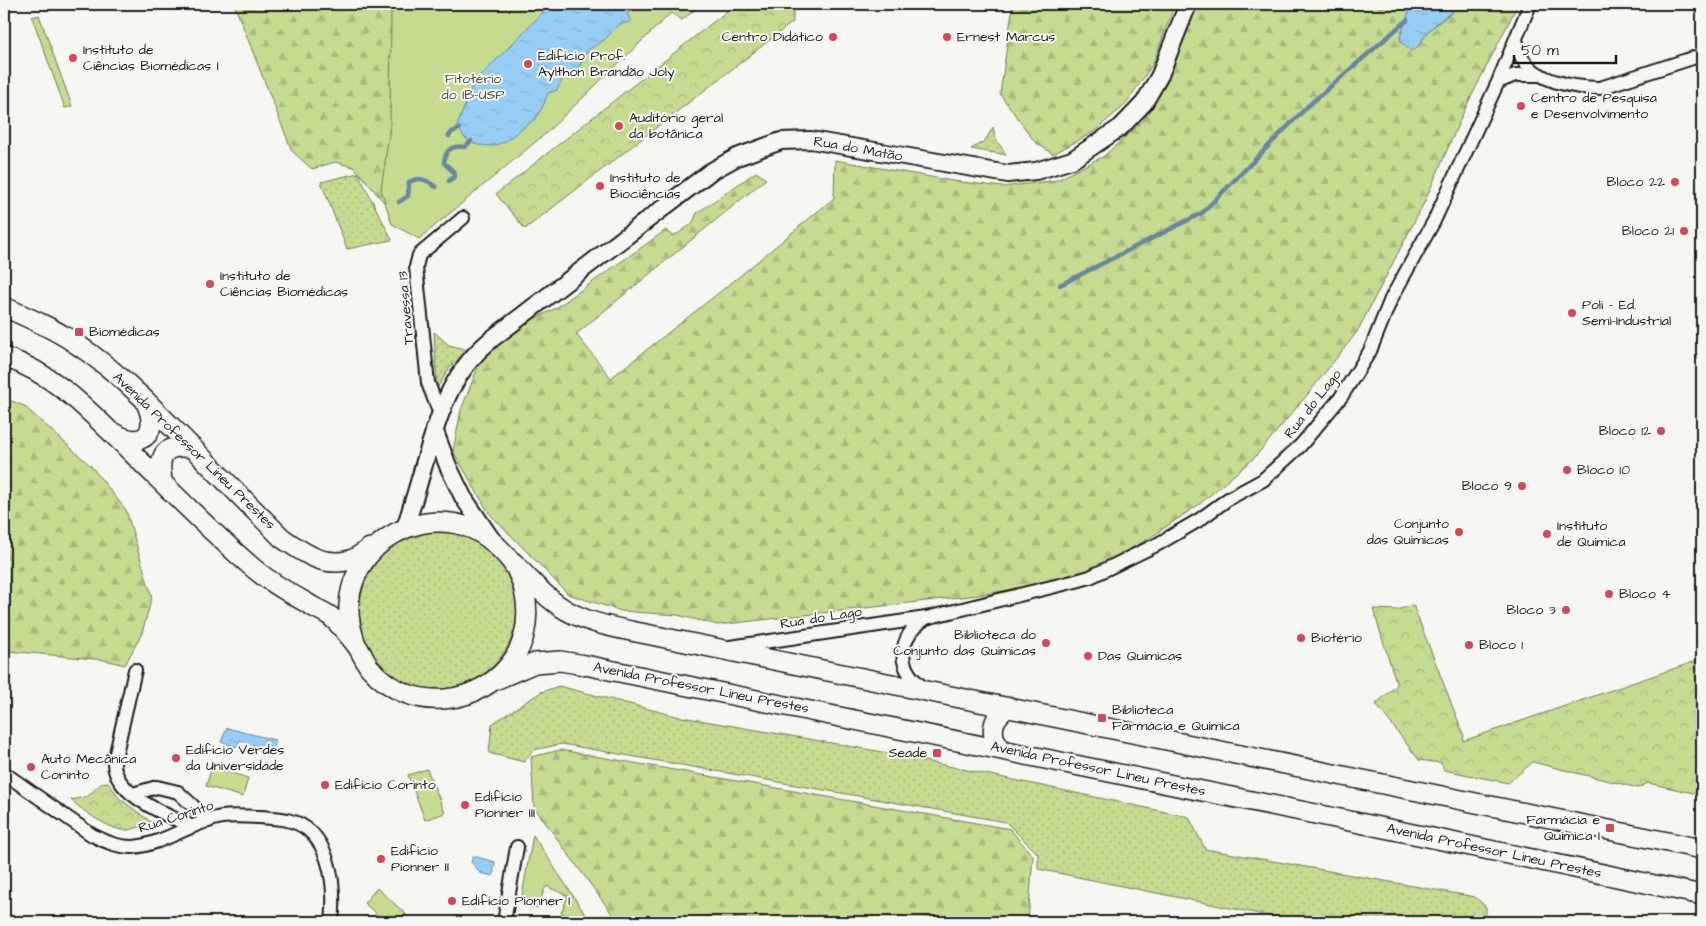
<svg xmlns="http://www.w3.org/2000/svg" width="1706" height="926" font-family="'Architects Daughter',sans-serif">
	<defs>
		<pattern id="grass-dots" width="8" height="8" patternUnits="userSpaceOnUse" patternTransform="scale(1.25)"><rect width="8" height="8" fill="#c4db90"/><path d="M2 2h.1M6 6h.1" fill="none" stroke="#a8bb7c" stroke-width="1.8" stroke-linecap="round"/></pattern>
		<pattern id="forest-firs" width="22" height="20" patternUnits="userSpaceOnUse" patternTransform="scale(1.25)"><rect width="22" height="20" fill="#c4db90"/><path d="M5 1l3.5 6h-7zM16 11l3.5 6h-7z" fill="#a8bb7c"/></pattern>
		<pattern id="park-crowns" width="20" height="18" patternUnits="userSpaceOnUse" patternTransform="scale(1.25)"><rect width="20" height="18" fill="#c4db90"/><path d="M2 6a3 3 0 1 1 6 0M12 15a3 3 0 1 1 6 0" fill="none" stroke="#a8bb7c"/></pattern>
		<pattern id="water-ripples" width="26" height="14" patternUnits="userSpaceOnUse" patternTransform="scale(1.25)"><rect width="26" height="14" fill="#97cef6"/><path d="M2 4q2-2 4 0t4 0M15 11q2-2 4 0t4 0" fill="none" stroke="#82b0d2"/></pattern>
	</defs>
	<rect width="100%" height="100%" fill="#f6f6f2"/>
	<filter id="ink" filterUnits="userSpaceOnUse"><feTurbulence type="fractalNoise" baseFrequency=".02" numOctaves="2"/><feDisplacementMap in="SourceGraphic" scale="10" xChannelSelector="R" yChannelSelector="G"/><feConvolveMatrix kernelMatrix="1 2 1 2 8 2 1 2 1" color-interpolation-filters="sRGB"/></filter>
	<g filter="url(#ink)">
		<path fill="url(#grass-dots)" stroke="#707c56" d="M993 127 996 140 1007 155 971 149 985 141Z
			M358 173 392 240 347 249 321 182Z
			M434 332 449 345 468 350 450 367 437 388Z
			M357 609a80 80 0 1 1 160 0a80 80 0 1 1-160 0Z
			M559 686 676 716 877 751 1189 817 1205 849 1475 897 1486 907V922H1299L1038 869V854L1006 822 562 744 533 750 524 762 489 753 492 724 541 692Z"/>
		<path fill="url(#forest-firs)" stroke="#707c56" d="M234 4H544L388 207 354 167 335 162 312 169 292 151Z
			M1013 4H1175L1153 64 1124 106 1092 133 1053 154 1035 142 1000 94Z
			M1197 4H1412L1400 37 1401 42 1408 48H1417L1428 31 1456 9 1468 4H1518L1464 111 1425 201 1357 332 1308 394 1255 457 1201 503 1145 541 1089 571 1029 587 978 595 718 625 677 615 621 611 568 594 489 513 453 451 461 410 480 362 516 328 556 308 666 230 672 236 679 233 692 224 697 213 756 172 766 179 576 334 611 378 735 280 834 198 835 160 953 181 1003 187 1057 180 1104 156 1143 121 1165 86Z
			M4 398 24 406 91 466 126 510 152 597 142 633 125 665 105 660 8 651 4 652Z
			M560 750 1010 829 1033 856 1028 922H618L534 807 531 757Z"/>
		<path fill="url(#park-crowns)" stroke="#707c56" d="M736 4H793V22L525 229 496 194Z
			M1413 605 1464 736 1463 741 1702 659V795L1648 783 1638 788 1564 770 1533 762 1508 783 1444 770 1441 763 1419 760 1376 704 1397 685 1373 609 1397 610Z
			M108 782 119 798 151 822C144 825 136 829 128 830 112 832 83 811 71 800L88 796 102 783Z"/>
		<path fill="#c4db90" stroke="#707c56" d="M391 4H702L682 20 671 13 545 134 419 239 392 224 381 190 390 127Z
			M39 15 72 106 65 108 32 17Z
			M212 767 248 778 243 797 206 786Z
			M427 769 445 813 425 820 408 775Z
			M533 835 583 911 592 922H577V920L561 913 568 896 546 886 537 908 521 901Z
			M377 888 406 914 399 922H386L364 903Z"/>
		<path fill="url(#water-ripples)" stroke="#66879f" d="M575 4H646L627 13 631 22 620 24 604 40 588 50 578 69 564 76 557 90 548 93 543 106 535 119 504 142 493 146 477 145 465 138 457 126 473 84 548 7H571Z
			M1412 4H1468L1456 9 1443 18 1428 31 1417 48 1411 51 1401 42 1400 37Z
			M227 728 275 740 272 752 240 740 236 747 221 742Z
			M473 856 495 862 493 876 480 873 471 862Z"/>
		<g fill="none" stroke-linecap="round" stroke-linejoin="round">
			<path stroke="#66879f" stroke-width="4.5" d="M449 136 452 132 459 129
				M449 181 455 176 454 172 444 163C445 149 453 145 465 147L471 141
				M399 202 408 196 409 182C420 176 427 180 436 187
				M1060 285 1202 213 1308 106 1407 20"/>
			<defs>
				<path id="minor" d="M1516 40C1518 46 1519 53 1522 58 1537 82 1575 88 1600 88L1702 55
					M1498 82 1515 75H1541
					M440 414 428 383 416 267 419 255 463 218
					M926 618C896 638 895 670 927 690
					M730 647 926 618 1076 581 1090 577 1158 544 1199 520 1228 499 1263 480 1301 445 1341 397 1370 351 1391 299 1434 221 1498 82 1530 4
					M135 670 114 762C113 795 168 815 192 827
					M4 773 92 835C104 841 117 847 132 847 163 845 191 822 222 817 235 815 248 817 260 817 269 818 279 818 287 820 331 829 336 886 332 922
					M133 794 157 787 178 792 209 821
					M504 922 517 847"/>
				<path id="tertiary" d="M434 429 448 466 463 497 492 540
					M405 528C412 506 419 483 425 461 440 412 451 371 493 338L710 172 737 157 781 141 811 140 1008 174 1036 171 1072 160 1121 127 1144 103 1160 75 1188 4"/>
				<path id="secondary" d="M4 307C27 317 51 327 72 341 98 358 122 378 144 399L282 538C303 552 323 568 350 560 357 558 364 552 370 548
					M4 357C57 374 94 416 133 454 172 492 211 532 252 567 268 581 289 593 307 603 314 608 323 611 330 616 339 623 350 637 357 646 362 653 365 662 370 668 410 715 483 707 515 657 531 630 530 596 516 569 512 561 506 555 500 549 448 493 354 530 349 605 348 619 352 632 356 645
					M114 433C146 451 160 430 145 401
					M162 481C158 454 164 444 193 448
					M513 562C527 577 541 593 558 605 583 623 616 628 646 634L1702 849
					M495 680 535 663 560 661 585 665 1423 836 1702 895
					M1001 749C988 734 992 717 1009 707"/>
			</defs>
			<use href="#minor" stroke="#1c1c1c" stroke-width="16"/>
			<use href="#tertiary" stroke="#1c1c1c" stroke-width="20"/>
			<use href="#secondary" stroke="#1c1c1c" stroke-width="22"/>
			<use href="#minor" stroke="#f6f6f2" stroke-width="12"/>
			<use href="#tertiary" stroke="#f6f6f2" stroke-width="16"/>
			<use href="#secondary" stroke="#f6f6f2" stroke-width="19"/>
		</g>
	</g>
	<g fill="#d1495b" stroke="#f6f6f2" stroke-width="2">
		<circle cx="833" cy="37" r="5"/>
		<circle cx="947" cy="37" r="5"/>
		<circle cx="73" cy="58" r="5"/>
		<circle cx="528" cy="64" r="5"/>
		<circle cx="1521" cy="106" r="5"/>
		<circle cx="619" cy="126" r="5"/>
		<circle cx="1675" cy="182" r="5"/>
		<circle cx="600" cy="186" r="5"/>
		<circle cx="1684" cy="231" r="5"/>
		<circle cx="210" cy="284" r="5"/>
		<circle cx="1572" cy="313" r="5"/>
		<rect x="74" y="327" width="10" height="10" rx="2.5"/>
		<circle cx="1661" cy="431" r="5"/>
		<circle cx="1567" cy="470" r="5"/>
		<circle cx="1522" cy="486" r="5"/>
		<circle cx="1459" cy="532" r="5"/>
		<circle cx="1547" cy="534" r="5"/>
		<circle cx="1609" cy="594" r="5"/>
		<circle cx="1566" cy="610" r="5"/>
		<circle cx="1301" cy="638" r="5"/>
		<circle cx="1046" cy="643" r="5"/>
		<circle cx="1469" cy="645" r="5"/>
		<circle cx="1088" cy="656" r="5"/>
		<rect x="1097" y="713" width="10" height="10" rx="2.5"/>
		<rect x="932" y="748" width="10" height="10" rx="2.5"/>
		<circle cx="176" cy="758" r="5"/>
		<circle cx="31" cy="767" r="5"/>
		<circle cx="325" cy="785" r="5"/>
		<circle cx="465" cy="805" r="5"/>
		<rect x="1605" y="823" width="10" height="10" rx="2.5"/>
		<circle cx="381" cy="859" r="5"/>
		<circle cx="452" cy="901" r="5"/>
	</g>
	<g text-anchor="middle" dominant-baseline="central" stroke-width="4" stroke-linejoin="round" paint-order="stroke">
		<g font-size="14" fill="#1c1c1c" stroke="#f6f6f2" text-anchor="start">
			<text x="823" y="37" text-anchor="end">Centro Didático</text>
			<text x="957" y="37">Ernest Marcus</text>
			<text x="83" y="50">Instituto de<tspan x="83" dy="16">Ciências Biomédicas I</tspan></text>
			<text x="538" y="56">Edifício Prof.<tspan x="538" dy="16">Aylthon Brandão Joly</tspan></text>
			<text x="1531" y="98">Centro de Pesquisa<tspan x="1531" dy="16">e Desenvolvimento</tspan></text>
			<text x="629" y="118">Auditório geral<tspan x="629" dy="16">da botânica</tspan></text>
			<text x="610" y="178">Instituto de<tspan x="610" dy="16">Biociências</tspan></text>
			<text x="1665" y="182" text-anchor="end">Bloco 22</text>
			<text x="1674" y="231" text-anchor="end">Bloco 21</text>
			<text x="220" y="276">Instituto de<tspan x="220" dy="16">Ciências Biomédicas</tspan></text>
			<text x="1582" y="305">Poli - Ed.<tspan x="1582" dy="16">Semi-Industrial</tspan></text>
			<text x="89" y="332">Biomédicas</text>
			<text x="1651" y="431" text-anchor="end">Bloco 12</text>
			<text x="1577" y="470">Bloco 10</text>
			<text x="1512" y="486" text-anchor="end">Bloco 9</text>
			<text x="1449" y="524" text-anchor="end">Conjunto<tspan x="1449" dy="16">das Químicas</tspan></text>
			<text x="1557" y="526">Instituto<tspan x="1557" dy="16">de Química</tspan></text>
			<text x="1619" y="594">Bloco 4</text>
			<text x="1556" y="610" text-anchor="end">Bloco 3</text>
			<text x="1036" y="635" text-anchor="end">Biblioteca do<tspan x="1036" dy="16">Conjunto das Químicas</tspan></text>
			<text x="1311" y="638">Biotério</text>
			<text x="1479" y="645">Bloco 1</text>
			<text x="1098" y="656">Das Químicas</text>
			<text x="1112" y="710">Biblioteca<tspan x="1112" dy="16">Farmácia e Química</tspan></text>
			<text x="186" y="750">Edifício Verdes<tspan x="186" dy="16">da Universidade</tspan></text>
			<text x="927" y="753" text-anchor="end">Seade</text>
			<text x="41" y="759">Auto Mecânica<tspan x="41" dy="16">Corinto</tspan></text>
			<text x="335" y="785">Edifício Corinto</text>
			<text x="475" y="797">Edifício<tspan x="475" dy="16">Pionner III</tspan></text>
			<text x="1600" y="820" text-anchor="end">Farmácia e<tspan x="1600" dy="16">Química I</tspan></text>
			<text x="391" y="851">Edifício<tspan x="391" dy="16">Pionner II</tspan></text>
			<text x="462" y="901">Edifício Pionner I</text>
		</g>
		<g font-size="14" fill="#4e553f" stroke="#f6f6f2">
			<text x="473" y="79">Fitotério<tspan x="473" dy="16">do IB-USP</tspan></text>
		</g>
		<g font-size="14" fill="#1c1c1c" stroke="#f6f6f2">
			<text transform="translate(858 149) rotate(10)">Rua do Matão</text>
			<text transform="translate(406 308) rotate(-95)">Travessa 13</text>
			<text transform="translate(1313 404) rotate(-52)">Rua do Lago</text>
			<text transform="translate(194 451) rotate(44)">Avenida Professor Lineu Prestes</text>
			<text transform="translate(821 618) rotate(-9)">Rua do Lago</text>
			<text transform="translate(701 688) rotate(11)">Avenida Professor Lineu Prestes</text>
			<text transform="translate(1098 769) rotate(12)">Avenida Professor Lineu Prestes</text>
			<text transform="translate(176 817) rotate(-18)">Rua Corinto</text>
			<text transform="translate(1494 851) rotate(12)">Avenida Professor Lineu Prestes</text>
		</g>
	</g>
	<rect width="1706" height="926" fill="none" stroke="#f6f6f2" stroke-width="20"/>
	<rect x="10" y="10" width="1686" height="906" fill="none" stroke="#1c1c1c" stroke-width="2" filter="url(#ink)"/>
	<path d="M1514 55v8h102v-8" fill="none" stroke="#1c1c1c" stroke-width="2.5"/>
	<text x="1521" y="55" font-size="15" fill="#1c1c1c" stroke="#f6f6f2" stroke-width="4" paint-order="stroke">50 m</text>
</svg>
